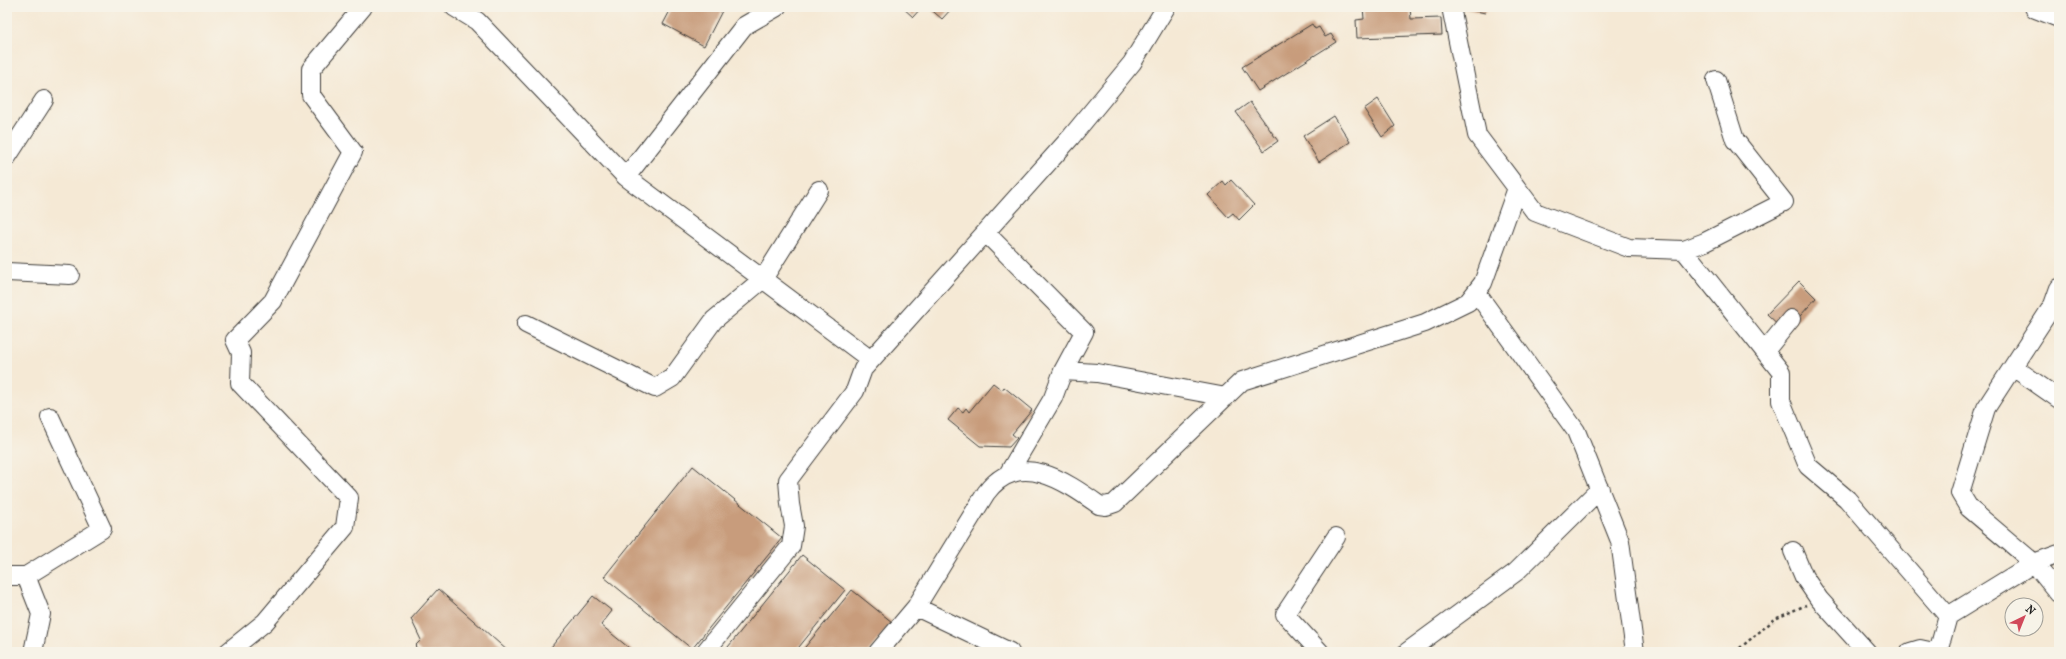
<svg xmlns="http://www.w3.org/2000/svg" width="2066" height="659" font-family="'IM FELL French Canon',serif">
	<rect width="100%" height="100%" fill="#f7f3e8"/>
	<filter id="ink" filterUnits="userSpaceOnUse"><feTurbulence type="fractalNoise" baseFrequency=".025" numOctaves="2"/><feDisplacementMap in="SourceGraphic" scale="8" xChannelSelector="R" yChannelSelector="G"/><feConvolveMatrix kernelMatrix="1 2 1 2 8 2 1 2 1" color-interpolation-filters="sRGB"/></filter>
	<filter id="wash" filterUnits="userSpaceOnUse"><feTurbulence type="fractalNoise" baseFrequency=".012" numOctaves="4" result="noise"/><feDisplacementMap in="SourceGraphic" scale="16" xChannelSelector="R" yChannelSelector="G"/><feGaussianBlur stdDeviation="0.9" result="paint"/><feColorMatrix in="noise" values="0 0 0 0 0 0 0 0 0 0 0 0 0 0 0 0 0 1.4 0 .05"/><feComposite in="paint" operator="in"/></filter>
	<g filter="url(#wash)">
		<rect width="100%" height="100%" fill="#f5e9d5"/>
		<g id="blocks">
			<path fill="#c89c7c" d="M672 7H724L704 46 663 24Z
				M902 7H922L913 17Z
				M928 7H953L942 19Z
				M1363 7H1410L1411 19 1441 18 1442 35 1357 38 1356 20 1364 19Z
				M1458 7H1486L1485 13Z
				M1312 24 1315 29 1319 27 1325 37 1331 34 1336 42 1258 91 1242 67Z
				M1378 99 1395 126 1382 137 1364 109Z
				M1250 102 1278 141 1264 151 1236 112Z
				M1334 116 1350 142 1319 162 1303 136Z
				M1231 180 1254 205 1239 220 1233 213 1228 217 1208 195 1223 181 1226 185Z
				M1799 281 1816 298 1786 332 1767 314Z
				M993 383 1002 390 1004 387 1032 410 1012 434 1017 438 1009 447 980 446 948 420 958 408 963 412 966 408 969 412Z
				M693 466 782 538 692 649 604 577Z
				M802 555 845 590 795 652H724Z
				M438 589 509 652H421L415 646 421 640 411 619Z
				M852 590 892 622 868 652H801Z
				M593 596 612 611 601 625 634 652H547Z"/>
		</g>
	</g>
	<g filter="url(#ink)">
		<use href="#blocks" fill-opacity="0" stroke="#3d3b38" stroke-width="1"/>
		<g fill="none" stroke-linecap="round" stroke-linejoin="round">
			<defs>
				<path id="street" d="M454 7 477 21 626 177
					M777 7 744 26 626 177 871 360
					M1451 7 1477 135 1535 212 1629 248 1684 250 1705 242 1784 202 1735 140 1716 80
					M7 157 44 100
					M986 233 1084 332 1063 371
					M1684 250 1781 372V401L1808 466 1847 499 1948 616 1938 652
					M7 272 70 275
					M2059 288 2053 305 1986 408 1960 493 1969 508 2034 563 2059 594
					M1476 292 1576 431 1620 541 1635 652
					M526 324 655 388 672 378 714 320 763 279 819 190
					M1765 351 1791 319
					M2013 367 2059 399
					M1008 474 1053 398 1063 371 1097 373 1226 397
					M1793 551 1804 577 1819 599 1867 652
					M7 576H26L102 529 50 417
					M26 576 41 614 33 652
					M916 607 986 493C1019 449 1065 481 1099 505L1106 506 1115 503 1242 381 1425 323 1468 302 1483 283 1517 188
					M1948 616 2034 563 2059 554
					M228 652 265 622 345 527 349 498 240 383 241 353 235 340 273 301 353 152 311 95V69L363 7
					M705 652 791 546 794 526 790 504 788 480 855 391 863 369 1071 137 1132 63 1166 7
					M878 652 916 607 1010 652
					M1320 652 1285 614 1336 537
					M1407 652 1516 572 1600 489
					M1910 652 1920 649 1934 652"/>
				<path id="secondary" d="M2036 7 2059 16"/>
			</defs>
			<use href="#street" stroke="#3d3b38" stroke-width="20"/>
			<use href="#secondary" stroke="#3d3b38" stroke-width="24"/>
			<path stroke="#3d3b38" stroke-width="2.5" stroke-dasharray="3 3" stroke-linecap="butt" d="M1735 652 1775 619 1806 605"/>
			<use href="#street" stroke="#fff" stroke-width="18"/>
			<use href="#secondary" stroke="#fff" stroke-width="22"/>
		</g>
	</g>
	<rect width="2066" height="659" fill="none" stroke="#f7f3e8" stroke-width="24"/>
	<g transform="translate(2024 617) rotate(43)"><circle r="19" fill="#f7f3e8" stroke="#9f9d96"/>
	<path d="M0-3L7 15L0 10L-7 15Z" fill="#d1495b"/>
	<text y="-6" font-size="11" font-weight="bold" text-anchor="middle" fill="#1c1c1c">N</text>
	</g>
</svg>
